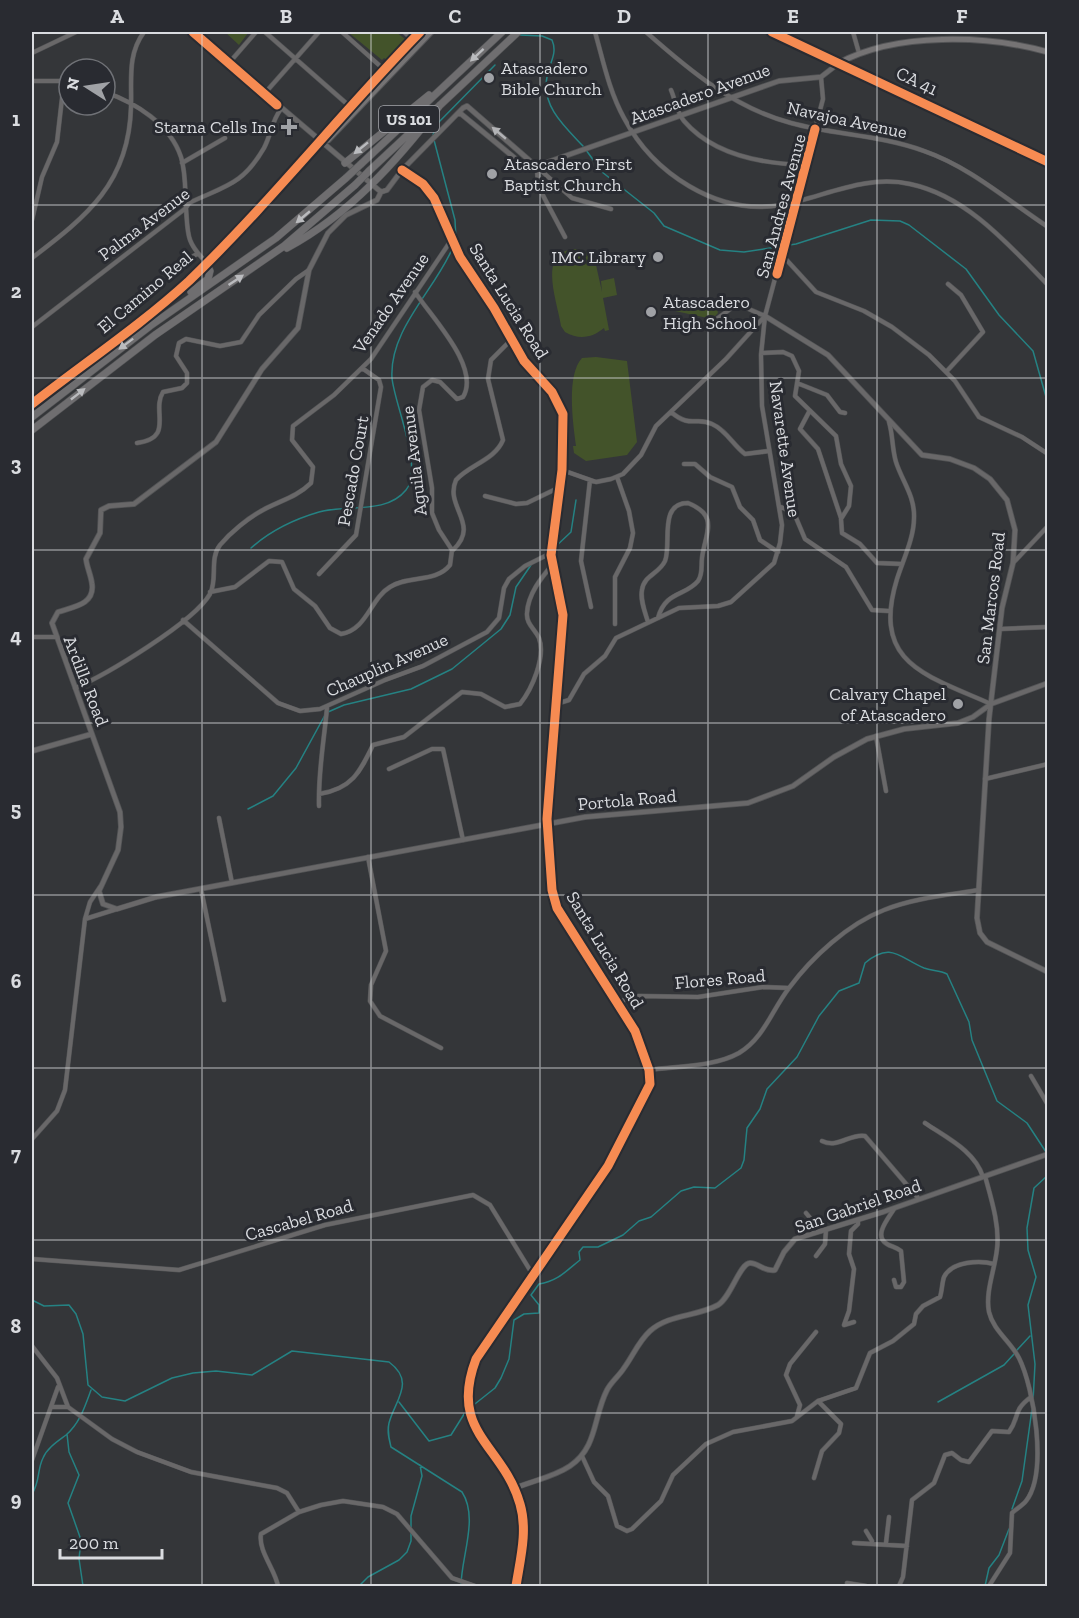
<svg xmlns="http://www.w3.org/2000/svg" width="1079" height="1618" font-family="'Zilla Slab',serif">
	<rect width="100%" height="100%" fill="#343639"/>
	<path fill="#43532a" d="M225 32H247L248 33 239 45Z
		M348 32H396L405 39 387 60 384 58 382 60Z
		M580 249 594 256 602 292 601 281 614 278 617 295 603 298 609 330 605 331 604 328C592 338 579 340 565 332L561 326C557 299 535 247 580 249Z
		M704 301 717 309 718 313 712 319 675 311 692 307 693 302Z
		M596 357 627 361 637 442 627 455 586 461 574 453 573 446H576C573 424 566 375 582 358Z"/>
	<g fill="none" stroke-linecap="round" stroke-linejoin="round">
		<path stroke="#258283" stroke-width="1.5" d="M472 32 497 33
			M520 35 542 36 552 40C558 54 549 63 547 77 541 106 565 127 583 146
			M433 135 437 124 495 65
			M434 140 455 220 456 240
			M586 150 602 172 654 213 664 226 720 250 744 252 796 244 871 220 900 221 909 225 966 269 999 315 1033 351 1048 404
			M251 548C270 531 295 519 319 512 346 504 386 515 406 490 424 469 394 403 392 378 389 329 436 289 453 247
			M554 548 571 532 576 500
			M328 712 344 705 411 689 452 669 501 629 510 615 516 587 531 565
			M248 809 273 796 296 768 325 715
			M32 1300 44 1306 69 1305 76 1314 83 1334 88 1385 102 1397 125 1401 172 1378 193 1373 216 1371 252 1375 292 1351 389 1362C416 1382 395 1400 389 1423 387 1432 389 1439 391 1447L462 1492C479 1518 461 1557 461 1586
			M1017 1350 1030 1336
			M1033 1401 1035 1364 1028 1305 1036 1277 1028 1250 1027 1228 1034 1188 1048 1175
			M399 1402 429 1441 451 1435 466 1411 495 1388 501 1378 509 1359 514 1320 524 1314 539 1313V1305L531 1295 539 1284C558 1281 566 1271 580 1260L579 1252 583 1247H598L623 1235 639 1221 651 1217 681 1191 694 1187 715 1188 741 1168 744 1160 747 1128 760 1109 767 1089 797 1057 819 1016 839 991 859 983 865 963C891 941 900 958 924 968 932 971 940 970 947 974L969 1022 972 1040 997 1101 1027 1123 1046 1152
			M938 1402 1004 1365 1014 1354
			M67 1434 69 1452 79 1475 68 1503 81 1540 79 1559 83 1586
			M32 1494C40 1482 37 1470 43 1458 47 1448 58 1441 66 1435 80 1423 85 1406 91 1390
			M1012 1509 1022 1481 1032 1409
			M359 1586 368 1577 399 1560 407 1552 411 1541V1516L422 1476 420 1465
			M985 1586 989 1568 999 1555 1009 1529"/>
		<defs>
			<path id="minor" d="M265 32 355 111
				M342 32 389 74
				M404 32 418 44
				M595 32C603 60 609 91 624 118 653 173 717 216 781 205 824 197 865 174 910 184 967 196 1009 245 1048 285
				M646 32C689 70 734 108 791 123 835 135 880 135 924 151 970 167 1007 200 1048 227
				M853 32 859 53
				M32 53 76 32
				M229 63 256 32
				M32 81H69
				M671 90C675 99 677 113 684 121 713 155 764 164 806 165
				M105 92C136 103 170 124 181 157 186 173 185 191 186 208 188 235 186 242 206 262
				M265 93 319 32
				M182 163 225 138
				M537 167 572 198 611 209
				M537 168 538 186 565 237
				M32 220 42 177 57 142 64 81
				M782 255 816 292 864 311 892 327 929 355 955 381 979 417 1022 437 1048 454
				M32 258C87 216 129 183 131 107 132 80 127 55 144 32
				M180 264 197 254
				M32 327 186 208 189 203C224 186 242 186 264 148 271 135 272 120 281 109
				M761 353 783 352 792 356 799 371 795 396 836 436 841 464 851 486 849 506 841 519 842 533 860 544 877 563 902 564
				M946 372 983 332 961 295 948 284
				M797 383 827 395 840 412 845 413
				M671 412C691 429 696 416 712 424 726 430 733 445 745 454L769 451
				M809 412 800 429 818 449 841 518
				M889 422C893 435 892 449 896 462 902 481 915 496 914 518 914 538 903 560 897 579 871 664 926 675 991 704
				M137 443C175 438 151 411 163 392L182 388 187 383V373L176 356 179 343 186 339 220 346 241 342 259 315 296 279 309 270
				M684 464H695L710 477 732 487 740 507 753 520 760 540 778 552
				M562 470 596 482 611 479 623 474 641 455 656 426 726 359 765 316 823 99 821 77
				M590 480 581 561 591 607
				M485 496 516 504 527 503 560 487
				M781 507 794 513 805 539 846 567 872 610 889 611
				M453 550C481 524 444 507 456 480 469 465 495 460 503 440L488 379 491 360 511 340
				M1013 563 1048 526
				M319 574 356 535 381 387 379 380 362 368
				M210 592 235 587 269 561 282 562 294 589 315 606 330 628 341 634C367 630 370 599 390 587 408 575 436 583 450 565L452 550 439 530 432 513V488L419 410 423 387 432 380 440 382 457 399 463 397C481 367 431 317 415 292
				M183 620 278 703 300 711 320 709 385 680 423 666 487 632 499 618 504 588 509 579 525 566 551 553
				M648 622C645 612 640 600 642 590 644 575 659 574 665 561 672 544 658 503 688 503 720 516 705 533 702 558 701 566 703 574 698 581 686 596 665 591 658 618
				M615 624V577L630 548 633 533 629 511 617 477
				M1000 629 1048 627
				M32 637H55
				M75 688C106 675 194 622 210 594 218 579 209 559 220 545 231 532 248 518 263 510 279 501 297 497 311 483L313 467 292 440 293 426 334 395 371 359 452 239
				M556 704 569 700 584 674 605 656 616 638 679 608 718 606 731 602 774 563 780 543 782 525 762 406 761 355 765 316 737 304 714 321
				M876 736 886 791
				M389 769 432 749H443L463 840
				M985 779 1048 764
				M319 794C352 789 360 772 373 745L404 737 462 692 481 694 505 707 520 704C532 689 546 657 539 638 535 629 526 624 527 613 528 594 541 578 553 564
				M319 806C318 772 324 741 327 708
				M219 818 232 883
				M368 857 386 951 371 985 370 1001 380 1016 441 1048
				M201 889 224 1000
				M85 919 117 909
				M617 1002 639 996 698 997 763 987 789 988
				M649 1070C677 1066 714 1067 739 1053 764 1038 772 1010 789 988 812 957 848 924 884 910 914 898 948 895 979 890
				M1031 1076 1048 1105
				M925 1123C947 1138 975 1151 983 1177
				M32 1139 57 1111 65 1090 85 919 90 902 100 887
				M822 1141C838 1149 850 1133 865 1136L919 1199
				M985 1176C991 1198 1000 1226 997 1249 995 1269 985 1292 989 1312 993 1330 1011 1342 1019 1358 1034 1388 1048 1473 1026 1501 1022 1506 1016 1509 1012 1513L1010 1553 989 1586
				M894 1209C888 1219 873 1236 887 1244 892 1247 896 1247 901 1251L904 1282 901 1287H896L894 1280
				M806 1213 821 1231
				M816 1256 825 1244 826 1230
				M32 1259 179 1270 325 1225 473 1195 490 1205 533 1275
				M854 1322 844 1325 849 1311 854 1269 849 1254 851 1231 858 1224V1220
				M32 1346 57 1378 68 1407 112 1439 137 1452 191 1472 277 1488 287 1493 299 1512
				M53 1407H67
				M797 1416 800 1405 786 1375 790 1364 816 1332
				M582 1456 594 1482 608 1496 617 1526 627 1531 632 1529 661 1501 673 1475 706 1444 733 1432 792 1421 818 1401 856 1388 870 1353 893 1341 914 1324 916 1314 923 1306 940 1297C942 1291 942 1283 944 1277 952 1261 980 1260 994 1264
				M32 1460 58 1387
				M814 1478 822 1451 839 1433 841 1424 818 1401
				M866 1531 872 1541
				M854 1543 907 1546
				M886 1543 889 1517
				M847 1583 866 1586
				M278 1586C275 1569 258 1551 261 1534L299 1512 321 1505 343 1501 383 1507 397 1514 452 1578 475 1586
				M899 1586 903 1577 912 1500 934 1483 945 1455 952 1453 961 1460 969 1462 992 1431 1009 1432C1020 1417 1012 1411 1031 1397"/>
			<path id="tertiary" d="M193 32 269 100
				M256 86 381 192
				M460 113 528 169 779 81 821 77 839 63
				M537 167 467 106 463 108 402 170 387 190 381 192 377 200 346 215 328 233 309 270 298 328 262 369 216 442 134 504 109 506 101 510 100 533 86 559C87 568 91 575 92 584 95 605 72 607 58 612L52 623 120 812 121 827 118 850 99 891 103 904 117 909 156 897 585 817 748 803 793 786 834 757 867 739 904 729 958 723 973 717 991 704 1048 683
				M402 170 423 184 434 198 460 257 494 308 524 361 552 392 563 414 562 470 551 555 563 615 547 819 552 890 557 908 635 1031 649 1070 650 1084 608 1166 476 1359C448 1433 503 1444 520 1504 528 1531 520 1560 516 1586
				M765 316 828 355 922 455 950 459 974 468 990 479 1007 500 1015 530 1013 563 1002 608 989 719 977 918 980 933 987 942 1048 972
				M32 751 92 734
				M515 1488C532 1481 554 1477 570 1466 598 1447 593 1417 607 1390 611 1382 619 1376 624 1368 633 1356 638 1342 650 1331 669 1314 696 1317 718 1305 731 1297 740 1263 750 1263 759 1263 764 1272 775 1270L784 1252 795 1239 883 1212 1048 1154"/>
			<path id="secondary" d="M839 63C896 32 987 35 1048 52
				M321 142 328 140 431 32
				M32 404C83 364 141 325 189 281 271 202 341 113 420 32"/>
			<path id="primary" d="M772 32 1048 162"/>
			<path id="motorway" d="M437 108 518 32
				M345 163 429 95
				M361 164 502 32
				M369 171 427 117
				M287 248C350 214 397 161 440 105
				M191 292 208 279 210 271 206 263
				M32 417 150 326 276 238 346 178
				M32 430 155 335 284 246 355 185"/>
		</defs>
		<use href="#minor" stroke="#535456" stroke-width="5"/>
		<use href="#tertiary" stroke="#535456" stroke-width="6"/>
		<use href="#secondary" stroke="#535456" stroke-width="7"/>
		<use href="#primary" stroke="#535456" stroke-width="8"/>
		<use href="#motorway" stroke="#535456" stroke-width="8"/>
		<use href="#minor" stroke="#696869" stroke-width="4"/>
		<use href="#tertiary" stroke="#696869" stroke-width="4.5"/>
		<use href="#secondary" stroke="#757374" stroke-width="5"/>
		<use href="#primary" stroke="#727273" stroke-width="6"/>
		<use href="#motorway" stroke="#6f6e70" stroke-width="7"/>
		<defs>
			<path id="motorway-bridge" d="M346 178 361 164
				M355 185 369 171"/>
		</defs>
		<use href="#motorway-bridge" stroke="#535456" stroke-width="8" stroke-linecap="butt"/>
		<use href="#motorway-bridge" stroke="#6f6e70" stroke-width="7"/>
		<defs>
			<path id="cycleway" d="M193 32 277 105
				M772 32 1048 162
				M402 170 423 184 434 198 460 257 494 308 524 361 552 392 563 414 562 470 551 555 563 615 547 819 552 890 557 908 635 1031 649 1070 650 1084 608 1166 476 1359C448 1433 503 1444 520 1504 528 1531 520 1560 516 1586
				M777 274 815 129
				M32 404C83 364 141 325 189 281 271 202 341 113 420 32"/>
		</defs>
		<use href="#cycleway" stroke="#292b31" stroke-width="13"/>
		<use href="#cycleway" stroke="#f68b52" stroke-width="9"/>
	</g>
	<defs><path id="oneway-solid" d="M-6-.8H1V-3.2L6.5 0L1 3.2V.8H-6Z" transform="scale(1.5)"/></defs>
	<g fill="#babbbe">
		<use href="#oneway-solid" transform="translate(477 55) rotate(137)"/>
		<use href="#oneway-solid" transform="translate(361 148) rotate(141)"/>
		<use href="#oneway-solid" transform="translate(303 217) rotate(140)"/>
		<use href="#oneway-solid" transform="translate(236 280) rotate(-34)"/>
		<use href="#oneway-solid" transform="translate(126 344) rotate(143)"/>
		<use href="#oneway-solid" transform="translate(78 394) rotate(-38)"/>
	</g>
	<use fill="#b2b3b6" href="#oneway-solid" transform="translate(499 133) rotate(-140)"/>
	<path fill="none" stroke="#dadce0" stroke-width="1.5" stroke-opacity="0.55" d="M202 32V1586M371 32V1586M540 32V1586M708 32V1586M877 32V1586M32 205H1048M32 378H1048M32 550H1048M32 723H1048M32 895H1048M32 1068H1048M32 1240H1048M32 1413H1048"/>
	<g fill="#a0a2a6" stroke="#292b31" stroke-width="2">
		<circle cx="489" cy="78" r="6"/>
		<path d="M286 118h6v6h6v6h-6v6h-6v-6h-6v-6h6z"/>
		<circle cx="492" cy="174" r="6"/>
		<circle cx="658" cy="257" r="6"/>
		<circle cx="651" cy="312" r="6"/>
		<circle cx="958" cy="704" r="6"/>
	</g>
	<g text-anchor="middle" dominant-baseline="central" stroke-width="6" stroke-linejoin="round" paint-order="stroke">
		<rect fill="#292b31" stroke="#a5a7ac" stroke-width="1.5" x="379" y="106" width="60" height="26" rx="4.5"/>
		<g font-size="16" font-weight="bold" fill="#dadce0">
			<text x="409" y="119">US 101</text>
		</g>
		<g font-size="18" fill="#dadce0" stroke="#292b31" text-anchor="start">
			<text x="501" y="68">Atascadero<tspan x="501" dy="21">Bible Church</tspan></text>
			<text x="276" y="127" text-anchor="end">Starna Cells Inc</text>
			<text x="504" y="164">Atascadero First<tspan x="504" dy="21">Baptist Church</tspan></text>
			<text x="646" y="257" text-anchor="end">IMC Library</text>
			<text x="663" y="302">Atascadero<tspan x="663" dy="21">High School</tspan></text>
			<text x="946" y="694" text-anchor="end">Calvary Chapel<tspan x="946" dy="21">of Atascadero</tspan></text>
		</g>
		<g font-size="18" fill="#dadce0" stroke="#292b31">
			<text transform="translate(917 81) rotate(25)">CA 41</text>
			<text transform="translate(700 94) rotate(-20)">Atascadero Avenue</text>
			<text transform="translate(847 120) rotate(12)">Navajoa Avenue</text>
			<text transform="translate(781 206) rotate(-75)">San Andres Avenue</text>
			<text transform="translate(144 224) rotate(-37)">Palma Avenue</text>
			<text transform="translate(145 292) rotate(-40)">El Camino Real</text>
			<text transform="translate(509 301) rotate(58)">Santa Lucia Road</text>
			<text transform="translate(391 303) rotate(-55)">Venado Avenue</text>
			<text transform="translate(785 449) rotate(82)">Navarette Avenue</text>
			<text transform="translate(414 461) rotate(-97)">Aguila Avenue</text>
			<text transform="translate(353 471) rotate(-80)">Pescado Court</text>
			<text transform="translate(991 598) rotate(-83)">San Marcos Road</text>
			<text transform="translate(387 665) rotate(-24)">Chauplin Avenue</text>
			<text transform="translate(86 681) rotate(69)">Ardilla Road</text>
			<text transform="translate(627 800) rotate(-5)">Portola Road</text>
			<text transform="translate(605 950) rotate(59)">Santa Lucia Road</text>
			<text transform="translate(720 979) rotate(-5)">Flores Road</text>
			<text transform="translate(858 1206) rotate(-19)">San Gabriel Road</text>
			<text transform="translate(299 1220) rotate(-16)">Cascabel Road</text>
		</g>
	</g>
	<rect width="1079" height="1618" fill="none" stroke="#292b31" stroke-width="66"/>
	<g transform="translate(87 87) rotate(282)"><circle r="28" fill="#292b31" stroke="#707277" stroke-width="1.5"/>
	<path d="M0-4.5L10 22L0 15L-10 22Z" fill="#a0a2a6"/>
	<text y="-9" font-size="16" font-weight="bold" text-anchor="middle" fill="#dadce0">N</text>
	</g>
	<path d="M60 1549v9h102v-9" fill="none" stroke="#dadce0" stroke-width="3"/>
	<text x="69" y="1549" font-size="18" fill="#dadce0" stroke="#292b31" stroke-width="4.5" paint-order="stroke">200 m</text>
	<rect x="33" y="33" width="1013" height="1552" fill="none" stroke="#dadce0" stroke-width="2"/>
	<g font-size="20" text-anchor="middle" font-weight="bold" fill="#dadce0">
		<text x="117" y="23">A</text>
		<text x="286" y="23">B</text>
		<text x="455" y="23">C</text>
		<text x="624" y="23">D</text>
		<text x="793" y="23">E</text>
		<text x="962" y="23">F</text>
		<text x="16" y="126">1</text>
		<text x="16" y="298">2</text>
		<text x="16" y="471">3</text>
		<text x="16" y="643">4</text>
		<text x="16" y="816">5</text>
		<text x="16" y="988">6</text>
		<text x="16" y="1161">7</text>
		<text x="16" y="1333">8</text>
		<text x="16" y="1506">9</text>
	</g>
</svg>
